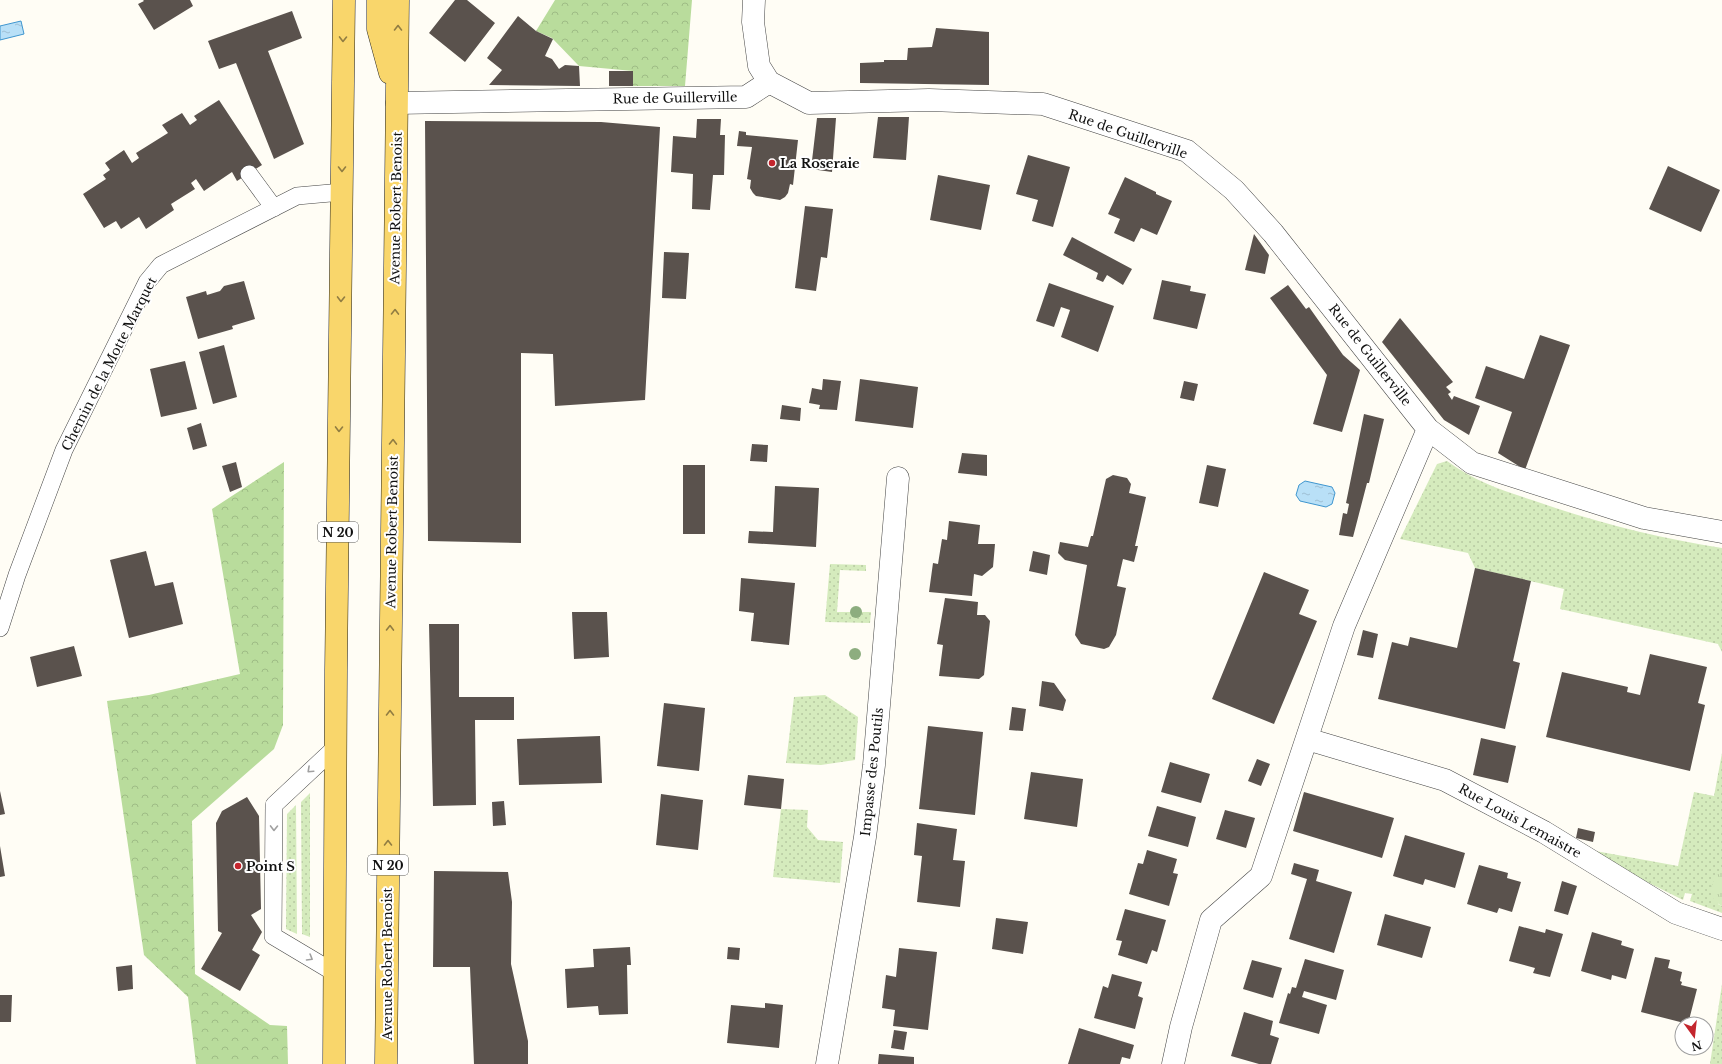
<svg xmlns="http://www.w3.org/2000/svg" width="1722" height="1064" font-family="'Libre Baskerville',serif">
	<defs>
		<pattern id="grass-dots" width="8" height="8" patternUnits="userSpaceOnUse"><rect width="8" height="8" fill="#d5ebbd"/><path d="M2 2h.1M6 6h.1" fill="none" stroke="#b6c8a1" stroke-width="1.8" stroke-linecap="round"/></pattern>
		<pattern id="forest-crowns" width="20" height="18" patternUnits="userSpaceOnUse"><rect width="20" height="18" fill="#b9dc9c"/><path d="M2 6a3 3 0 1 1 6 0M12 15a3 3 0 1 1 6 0" fill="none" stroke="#9ebc85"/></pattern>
		<pattern id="park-tufts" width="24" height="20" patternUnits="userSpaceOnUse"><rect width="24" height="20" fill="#d5ebbd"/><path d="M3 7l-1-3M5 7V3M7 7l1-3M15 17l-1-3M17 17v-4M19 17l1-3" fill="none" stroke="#b6c8a1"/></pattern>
		<pattern id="water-ripples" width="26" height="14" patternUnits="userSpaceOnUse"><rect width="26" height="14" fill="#b9e0f7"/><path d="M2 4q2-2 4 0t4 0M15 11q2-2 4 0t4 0" fill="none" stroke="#9ebfd3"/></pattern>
	</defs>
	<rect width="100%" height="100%" fill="#fffdf5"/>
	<path fill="url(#grass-dots)" d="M1447 461C1474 481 1501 490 1532 500 1594 522 1658 538 1722 548V652L1718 644 1560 609 1564 589 1475 568 1468 553 1400 539 1437 464Z
		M830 564 866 565V571L840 570 837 612H871L870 623 825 622Z
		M825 695 858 717 855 760 821 765 786 763 794 697Z
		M1722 753V869L1718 904 1722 906V913L1690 901 1692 894 1685 893 1683 900 1641 879 1590 850 1678 866 1694 792 1714 796Z
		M310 793V937L302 934 301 802Z
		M296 805 297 934 286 929 287 814Z
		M781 809 808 810 807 827 818 840 843 842 840 883 773 877Z
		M1722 984V1064H1710Z"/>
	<path fill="url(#forest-crowns)" d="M555 0H692L685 86H633V71L579 66 552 38 536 31Z
		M284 462 283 725 274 749 192 821 195 974 270 1025 287 1026 288 1064H196L188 997 144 955 107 701 149 695 240 674 212 509Z"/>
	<path fill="url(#park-tufts)" d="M1722 869V906C1704 897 1711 881 1722 869Z"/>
	<path fill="url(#water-ripples)" stroke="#3f96cf" d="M21 21 24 34 0 40V26Z
		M1305 481 1332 487 1335 493 1332 504 1326 507 1300 501 1296 495 1299 485Z"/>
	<path fill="#5a524d" d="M143 0H190L193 6 154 30 138 4 144 1Z
		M455 0H467L495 23 465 62 429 33Z
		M292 11 302 38 268 51 304 144 274 159 236 63 219 69 208 41Z
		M518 16 536 31 553 39 545 56 552 59 559 69 565 65 579 66 580 86 489 85 502 70 487 58Z
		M936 28 989 32V85L860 83V63L884 62V60H907L908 48 932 47Z
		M609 71H633V86H609Z
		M219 100 262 165 237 181 232 172 204 191 196 179 191 183 195 189 171 204 174 210 146 229 139 217 121 229 116 221 104 228 83 194 106 179 103 175 110 170 105 163 124 150 132 163 139 158 136 153 168 133 162 125 182 113 190 125 197 120 194 116Z
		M878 117H909L906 160 873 158Z
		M817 118H836L832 172 811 169Z
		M697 119H721L720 135H725L724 175H713L710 210 692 209 693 174 671 172 673 136 696 138Z
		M425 121 601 122 660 127 645 400 555 406 553 354 521 353V543L428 541Z
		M739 131 746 132V135L798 140 793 185 790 184 788 193 785 197 780 200 756 196 753 193 750 188 751 180 747 179 752 147 737 146Z
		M1028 155 1070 167 1053 227 1032 221 1038 200 1016 194Z
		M1668 166 1720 190 1701 232 1649 209Z
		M938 175 990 185 981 230 930 220Z
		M1125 177 1156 192V194L1172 201 1157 235 1141 228 1134 242 1114 233 1120 219 1108 214Z
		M805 206 833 209 827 258 821 257 816 291 795 288Z
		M1254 234 1269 255 1265 274 1245 270Z
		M1072 237 1132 269 1123 285 1107 275 1103 282 1096 279 1098 273 1063 255Z
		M664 252 689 253 686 299 662 298Z
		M1162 280 1191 286 1190 291 1206 294 1197 329 1153 319Z
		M244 281 255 319 232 326 233 329 198 339 186 297 206 291 207 295 220 291 224 286Z
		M1049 283 1114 306 1098 352 1061 337 1070 310 1061 307 1054 327 1036 321Z
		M1288 285 1306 309 1309 307 1343 355 1360 370 1342 432 1313 424 1327 375 1270 298Z
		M1400 318 1453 382 1446 387 1451 392 1448 394 1452 400 1454 396 1480 406 1469 435 1444 420 1382 342Z
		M1540 335 1570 345 1525 470 1498 453 1512 412 1475 398 1486 366 1524 379Z
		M224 345 237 397 213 404 199 352Z
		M185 361 197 409 161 417 150 369Z
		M823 379 841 381 837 410 819 409 820 405 809 403 812 388 822 390Z
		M860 379 918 387 913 428 855 421Z
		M1184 381 1198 384 1194 401 1180 398Z
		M782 405 801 408 800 421 780 419Z
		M1364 414 1384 419 1369 483H1367L1353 537 1339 535 1343 513 1347 514 1349 504 1346 503Z
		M201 423 207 446 193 450 187 428Z
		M752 444 768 445 767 462 750 461Z
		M962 453 987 455V476L958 473Z
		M236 462 242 487 230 492 222 466Z
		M683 465H705V534H683Z
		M1207 465 1226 469 1218 507 1199 503Z
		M1113 475 1127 478 1131 484 1129 493 1146 497 1135 546H1138L1134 562 1123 559 1120 572 1117 586 1126 588 1116 635 1109 647 1104 649 1081 644 1075 635 1087 565 1065 560 1058 553 1060 542 1088 547 1091 536H1093L1106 479Z
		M775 486 819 488 816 547 748 543 749 531 773 532Z
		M949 521 980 525 978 544H995L993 567 982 576 974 574 972 596 929 592 933 563 938 564 942 539 947 540Z
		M146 551 155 586 173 582 183 624 129 638 110 560Z
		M1033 551 1050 555 1047 575 1029 571Z
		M1475 568 1531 581 1513 661 1520 663 1505 729 1378 699 1392 642 1408 646 1410 637 1457 648Z
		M1264 572 1309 590 1299 614 1317 621 1274 724 1212 699Z
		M741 578 795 583 789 645 751 641 754 613 739 611Z
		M945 598 978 602 977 615H985L990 621 984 675 979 679 939 676 943 645 937 644Z
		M572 612H607L609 657 574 659Z
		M429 624H459V697H514V720H475L476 805 433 806Z
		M1363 630 1378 634 1373 658 1357 655Z
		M74 646 82 676 37 687 30 657Z
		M1650 654 1707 667 1698 703 1705 705 1690 771 1546 737 1562 672 1628 687 1627 692 1640 695Z
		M1042 681 1054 683 1066 700 1063 711 1039 706Z
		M664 703 705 708 699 771 657 766Z
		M1012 707 1026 709 1023 731 1009 730Z
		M928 726 983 732 975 815 919 809Z
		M600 736 602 783 519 785 517 739Z
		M1481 738 1516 746 1508 783 1473 775Z
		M1257 759 1270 764 1261 786 1248 781Z
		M1170 762 1210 774 1201 803 1161 792Z
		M1031 772 1083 779 1077 827 1024 819Z
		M748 775 784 779 781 809 744 805Z
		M0 791 5 814 0 815Z
		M1304 792 1394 818 1382 858 1293 831Z
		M661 794 703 800 698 850 656 845Z
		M247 797 259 816 261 909 251 915 262 932 252 950 260 955 240 991 201 969 222 933 218 931 216 823 222 811Z
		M504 801 506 825 493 826 492 802Z
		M1157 806 1196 817 1188 847 1148 836Z
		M1225 810 1255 818 1246 848 1216 839Z
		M917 823 957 829 953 860 965 861 960 907 917 902 922 856 914 855Z
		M1578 828 1595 832 1593 842 1576 838Z
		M1405 835 1465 853 1455 888 1425 879 1423 885 1393 876Z
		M0 846 5 876 0 877Z
		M1147 850 1177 859 1173 873 1178 874 1169 906 1129 894 1138 863 1143 864Z
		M1294 863 1319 870 1316 881 1352 892 1334 953 1289 939 1307 879 1291 874Z
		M1479 865 1508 873 1507 878 1521 882 1512 912 1499 908 1497 913 1467 904Z
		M434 871 508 872 512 902 511 964 528 1041V1064H474L470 967H433Z
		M1562 881 1577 886 1568 915 1554 911Z
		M1125 909 1166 920 1157 952 1152 950 1147 964 1118 955 1122 941 1116 940Z
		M1385 914 1431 927 1422 958 1377 945Z
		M996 918 1028 922 1023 954 992 949Z
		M1519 926 1545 933 1546 929 1563 934 1550 977 1533 973 1535 968 1509 961Z
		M1592 932 1622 941 1621 945 1634 949 1626 979 1612 975 1611 980 1581 971Z
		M630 947 631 965H627L628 1014 599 1015 598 1006 567 1008 565 969 594 967 593 949Z
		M728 947 740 948 739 960 727 959Z
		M899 948 937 952 928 1030 893 1026 895 1010 882 1008 886 975 896 977Z
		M1655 957 1670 960 1668 968 1682 972 1680 981 1682 982 1681 985 1697 989 1688 1024 1641 1012Z
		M1305 959 1344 970 1336 1000 1304 991 1302 997 1327 1005 1319 1034 1279 1023 1288 993 1290 994 1292 987 1296 988Z
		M1252 960 1282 968 1273 998 1243 989Z
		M132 965 133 989 118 991 116 967Z
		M1112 974 1142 982 1138 996 1143 998 1135 1029 1094 1018 1103 986 1108 988Z
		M0 995H12L11 1022H0Z
		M765 1003 783 1005 779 1048 727 1043 731 1005 765 1008Z
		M1244 1012 1273 1021 1270 1035 1279 1038 1271 1064H1259L1231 1056Z
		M1079 1028 1134 1045 1130 1059 1122 1057 1120 1064H1068Z
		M894 1030 907 1032 904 1050 891 1048Z
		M879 1054 914 1057V1064H878Z"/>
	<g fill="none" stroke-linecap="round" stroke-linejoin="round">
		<defs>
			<path id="lane" d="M249 174 274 208
				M0 628 17 575 64 450 147 282 161 265 297 196 342 192
				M335 973 273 936 274 805 336 747"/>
			<path id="street" d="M754 0 753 22 759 66 769 82
				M769 82 809 103 929 100 1043 104 1187 151 1234 190 1273 233 1428 429 1472 463 1644 518 1722 532
				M397 103 746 97 769 82
				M1307 739 1445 780 1544 832 1676 913 1722 929
				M827 1064 865 837 874 765 898 478
				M1173 1064 1181 1027 1211 920 1261 876 1344 626 1428 429"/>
			<path id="primary" d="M378 0V29L390 73
				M334 1064 336 671 344 0
				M386 1064 398 0"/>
		</defs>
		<use href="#lane" stroke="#444" stroke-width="18"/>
		<use href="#street" stroke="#444" stroke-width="23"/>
		<use href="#primary" stroke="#222" stroke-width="23"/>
		<use href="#lane" stroke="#fff" stroke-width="17"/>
		<use href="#street" stroke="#fff" stroke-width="22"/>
		<use href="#primary" stroke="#f9d66b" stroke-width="22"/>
	</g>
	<g fill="#8dad7f">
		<circle cx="856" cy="612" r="6"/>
		<circle cx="855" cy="654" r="6"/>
	</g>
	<defs><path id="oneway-chevron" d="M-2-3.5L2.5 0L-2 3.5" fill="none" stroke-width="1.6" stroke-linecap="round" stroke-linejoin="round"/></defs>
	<g stroke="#917d42">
		<use href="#oneway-chevron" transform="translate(398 28) rotate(-90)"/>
		<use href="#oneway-chevron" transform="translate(343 39) rotate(91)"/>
		<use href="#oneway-chevron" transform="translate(342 169) rotate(90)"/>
		<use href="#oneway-chevron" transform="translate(341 299) rotate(91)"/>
		<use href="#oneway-chevron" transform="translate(395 312) rotate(-89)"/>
		<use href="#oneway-chevron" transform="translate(339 429) rotate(91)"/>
		<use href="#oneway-chevron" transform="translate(393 442) rotate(-89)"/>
		<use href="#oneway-chevron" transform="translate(390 628) rotate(-89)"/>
		<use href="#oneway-chevron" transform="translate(390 713) rotate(-90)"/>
		<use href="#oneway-chevron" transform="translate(388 843) rotate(-90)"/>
	</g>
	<g stroke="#a0a0a0">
		<use href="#oneway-chevron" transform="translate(310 770) rotate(137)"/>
		<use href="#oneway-chevron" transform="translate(274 828) rotate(91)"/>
		<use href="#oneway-chevron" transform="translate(310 958) rotate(31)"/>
	</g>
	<g fill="#c4262e" stroke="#fff" stroke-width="1.5">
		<circle cx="772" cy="163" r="4"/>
		<circle cx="238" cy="866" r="4"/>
	</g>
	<g text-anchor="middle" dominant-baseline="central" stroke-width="4" stroke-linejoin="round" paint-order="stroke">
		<g fill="#fff" stroke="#585858" stroke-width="1">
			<rect x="318" y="522" width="40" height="20" rx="3"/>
			<rect x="368" y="855" width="40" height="20" rx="3"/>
		</g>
		<g font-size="12" font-weight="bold" fill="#111">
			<text x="338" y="532">N 20</text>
			<text x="388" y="865">N 20</text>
		</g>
		<g font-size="13" fill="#111" stroke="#fff">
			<text transform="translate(675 98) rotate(-1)">Rue de Guillerville</text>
			<text transform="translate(1128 134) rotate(19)">Rue de Guillerville</text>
			<text transform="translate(396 208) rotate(-89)">Avenue Robert Benoist</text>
			<text transform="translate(1370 355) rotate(52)">Rue de Guillerville</text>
			<text transform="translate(109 364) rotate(-63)">Chemin de la Motte Marquet</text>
			<text transform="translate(392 532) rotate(-89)">Avenue Robert Benoist</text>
			<text transform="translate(872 772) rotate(-84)">Impasse des Poutils</text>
			<text transform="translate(1520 821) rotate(29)">Rue Louis Lemaistre</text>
			<text transform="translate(387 964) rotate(-90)">Avenue Robert Benoist</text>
		</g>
		<g font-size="13" font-weight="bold" fill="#111" stroke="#fff" text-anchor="start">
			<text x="780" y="163">La Roseraie</text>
			<text x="246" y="866">Point S</text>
		</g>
	</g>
	<g transform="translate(1694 1036) rotate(165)"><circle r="19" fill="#ffffff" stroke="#a0a0a0"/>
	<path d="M0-3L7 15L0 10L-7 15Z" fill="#c4262e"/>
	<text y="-6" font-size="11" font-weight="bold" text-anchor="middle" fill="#111111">N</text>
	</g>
</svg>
